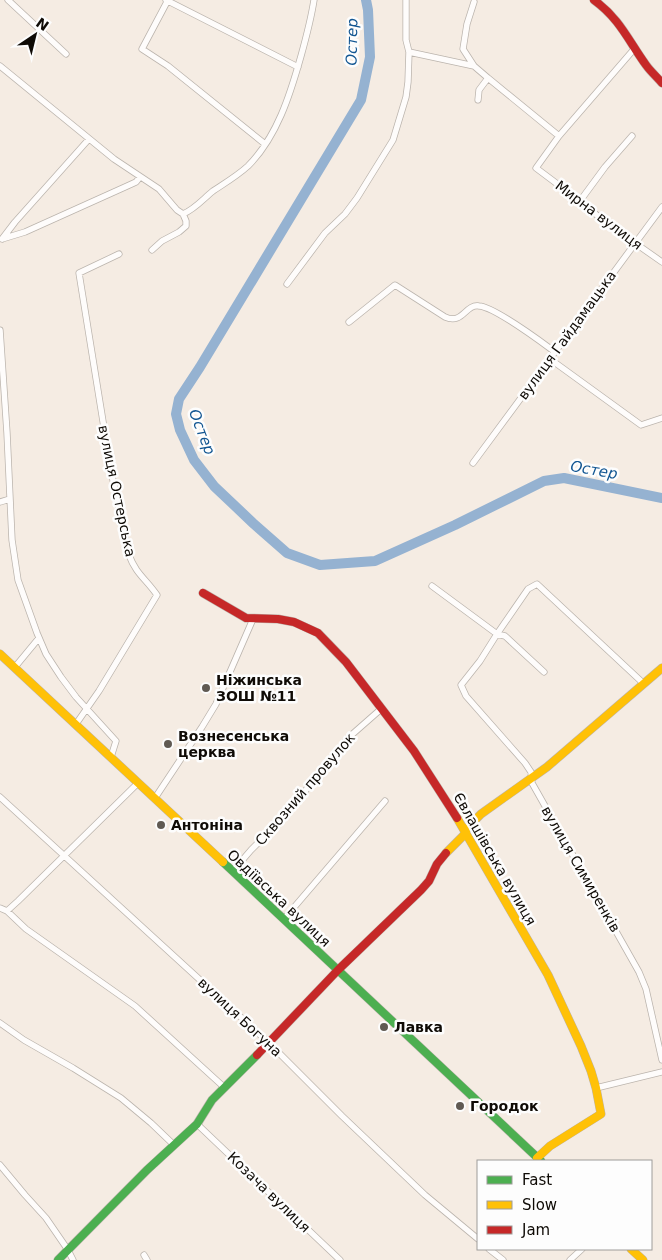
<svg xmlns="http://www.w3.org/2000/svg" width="662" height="1260" font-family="'DejaVu Sans',sans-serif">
	<rect width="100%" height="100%" fill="#f5ece3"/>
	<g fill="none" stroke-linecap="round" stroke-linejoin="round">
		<path stroke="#95b2d1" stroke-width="10" d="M366 0 368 10 370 57 361 100 200 367 179 399 176 414 180 430 194 460 214 486 254 524 287 553 320 565 375 561 455 525 544 481 564 478 662 498"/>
		<defs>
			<path id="street" d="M8 0 66 54
				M166 0 298 67
				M168 0 142 49 168 66 265 144
				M474 2 467 24 463 49 474 66 488 78 559 136
				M635 48 559 136 536 168 580 201 605 222 662 262
				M409 52 474 66
				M0 66 114 159 159 189 177 210 183 214 186 221V226L179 232 162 241 152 250
				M478 100 479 90 488 78
				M580 201 605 167 632 136
				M183 214C195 209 203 199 213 191 225 183 237 176 248 166 277 137 290 95 301 56 306 38 311 19 314 0
				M2 239 25 232 125 187 136 182 140 177
				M2 239 15 222 89 139
				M287 284 325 233 345 214 357 198 393 140 406 97 408 82 409 52 406 40V0
				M349 322 395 285 445 317C463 325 465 304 479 306 495 307 540 341 555 352
				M0 330 7 433 12 540 18 580 37 633 46 654 61 677 76 697 116 741 111 757
				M550 359 641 425 662 418
				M473 463 662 207
				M0 502 10 499
				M432 586 497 634 505 636 544 672
				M15 667 39 638
				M643 683 537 584 528 589 497 634 480 661 461 685 466 696 525 763 531 772 532 783 639 972 646 989 662 1060
				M76 724 99 691 157 595C146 579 136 574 129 555L111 471 79 273 119 254
				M0 797 269 1043 342 1116 425 1195 478 1239
				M155 798 202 727 216 704 253 619
				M233 871 251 850 284 817 348 738 381 709
				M0 908 7 911 18 901 138 783
				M7 911 26 929 135 1006 225 1088
				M284 919 385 801
				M0 1023 24 1040 73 1068 121 1098 151 1123 174 1145
				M596 1088 662 1072
				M197 1124 340 1260
				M0 1165 25 1195 46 1218 68 1250 73 1260
				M489 1249 503 1260
				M144 1255 147 1260
				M570 1260 582 1249"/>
			<path id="fast" d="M223 862 541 1161
				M58 1260 147 1170 197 1124 212 1100 257 1055"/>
			<path id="slow" d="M0 654 223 862
				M457 818 548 975 581 1046 591 1071 596 1088 601 1114 550 1146 537 1158
				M446 853 463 836 469 826 481 814 547 767 662 668
				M631 1249 643 1260"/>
			<path id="jam" d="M594 0C620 19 628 40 646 65 651 72 657 77 662 83
				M203 593 246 618 278 619 294 622 318 633 346 662 414 751 457 818
				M257 1055 338 970 421 890 429 881 437 864 446 853"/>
		</defs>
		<use href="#street" stroke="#bbb4ad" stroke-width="7"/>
		<use href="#fast" stroke="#bbb4ad" stroke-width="9"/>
		<use href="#slow" stroke="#bbb4ad" stroke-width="9"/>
		<use href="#jam" stroke="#bbb4ad" stroke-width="9"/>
		<use href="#street" stroke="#fefcfb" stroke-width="5.5"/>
		<use href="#fast" stroke="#4caf50" stroke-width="8"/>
		<use href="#slow" stroke="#ffc107" stroke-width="8"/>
		<use href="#jam" stroke="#c62828" stroke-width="8"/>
	</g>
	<g fill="#605a53" stroke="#fdfdfd" stroke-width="2">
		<circle cx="206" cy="688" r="5"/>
		<circle cx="168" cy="744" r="5"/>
		<circle cx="161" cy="825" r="5"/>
		<circle cx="384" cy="1027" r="5"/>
		<circle cx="460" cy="1106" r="5"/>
	</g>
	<g text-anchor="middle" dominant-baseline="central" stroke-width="5" stroke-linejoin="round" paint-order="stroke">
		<g font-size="14" fill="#0f0b06" stroke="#fdfdfd">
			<text transform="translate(599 215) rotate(37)">Мирна вулиця</text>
			<text transform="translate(567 335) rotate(-54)">вулиця Гайдамацька</text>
			<text transform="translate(117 491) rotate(78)">вулиця Остерська</text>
			<text transform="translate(305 789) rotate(-49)">Сквозний провулок</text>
			<text transform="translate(495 859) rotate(60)">Євлашівська вулиця</text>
			<text transform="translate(581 869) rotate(60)">вулиця Симиренків</text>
			<text transform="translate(279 898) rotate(43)">Овдіївська вулиця</text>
			<text transform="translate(240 1017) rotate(43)">вулиця Богуна</text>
			<text transform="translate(269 1192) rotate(44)">Козача вулиця</text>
		</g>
		<g font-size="14" font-weight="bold" fill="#0f0b06" stroke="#fdfdfd" text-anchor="start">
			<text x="216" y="680">Ніжинська<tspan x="216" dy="16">ЗОШ №11</tspan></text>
			<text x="178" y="736">Вознесенська<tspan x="178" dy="16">церква</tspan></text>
			<text x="171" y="825">Антоніна</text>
			<text x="394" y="1027">Лавка</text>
			<text x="470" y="1106">Городок</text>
		</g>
		<g font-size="15" font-style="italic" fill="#125692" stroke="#fdfdfd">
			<text transform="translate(352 42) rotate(-89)">Остер</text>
			<text transform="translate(202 432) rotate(69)">Остер</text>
			<text transform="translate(594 470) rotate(10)">Остер</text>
		</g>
	</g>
	<rect x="477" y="1160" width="175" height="90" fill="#fdfdfd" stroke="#9e9c9a"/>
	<rect x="487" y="1176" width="25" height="8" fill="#4caf50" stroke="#9e9c9a"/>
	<text x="522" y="1185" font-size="15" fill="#0f0b06">Fast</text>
	<rect x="487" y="1201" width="25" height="8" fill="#ffc107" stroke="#9e9c9a"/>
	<text x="522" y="1210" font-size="15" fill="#0f0b06">Slow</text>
	<rect x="487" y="1226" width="25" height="8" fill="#c62828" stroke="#9e9c9a"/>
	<text x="522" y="1235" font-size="15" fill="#0f0b06">Jam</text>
	<g transform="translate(35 35) rotate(35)" stroke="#fdfdfd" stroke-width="4" paint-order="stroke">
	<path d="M0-4L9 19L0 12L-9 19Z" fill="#0f0b06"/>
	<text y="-8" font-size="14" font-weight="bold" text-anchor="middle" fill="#0f0b06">N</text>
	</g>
</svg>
